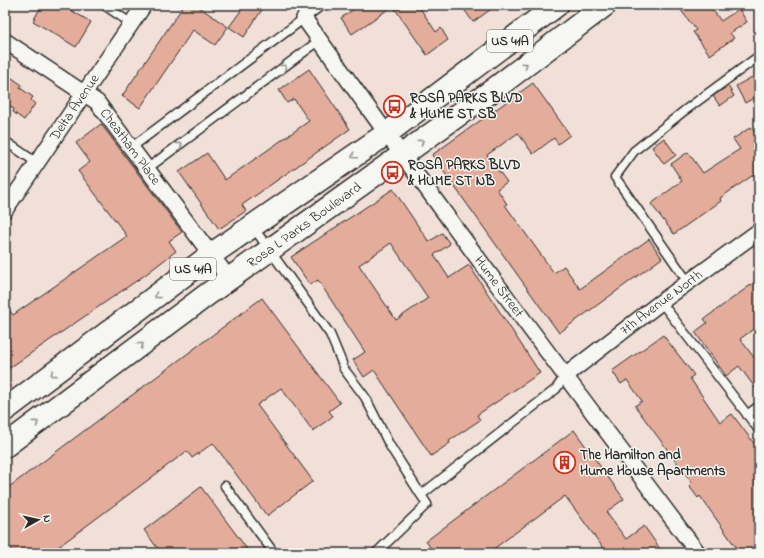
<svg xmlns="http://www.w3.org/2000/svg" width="764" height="558" font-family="'Indie Flower',sans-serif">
	<rect width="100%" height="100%" fill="#f1e0d8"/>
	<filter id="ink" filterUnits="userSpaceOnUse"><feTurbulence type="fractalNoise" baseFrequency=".025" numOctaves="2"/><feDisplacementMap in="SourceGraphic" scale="8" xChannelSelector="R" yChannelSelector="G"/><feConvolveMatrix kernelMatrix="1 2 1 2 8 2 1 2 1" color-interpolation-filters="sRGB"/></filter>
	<g filter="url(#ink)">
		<path fill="#e4ac9a" stroke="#2b2b2b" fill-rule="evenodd" d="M42 5H62L91 22 76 47 33 21Z
			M184 5H196L228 27 215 45 193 30 140 108 122 96Z
			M245 5H265L244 37 229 27Z
			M360 5H418L436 32 441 28 448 40 427 55 393 6 352 34 341 18Z
			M461 5H497L473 22Z
			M677 5H709L721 21 739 9 747 22 730 33 734 38 710 55 693 32 696 30Z
			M309 69 350 129 242 205 246 211 219 229 179 172 207 153 225 180 309 121 294 99 287 103 279 90Z
			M5 73 22 85 20 88 33 97 31 100 35 104 24 120 13 112 14 109 5 103Z
			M752 77 759 89V95L745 103 736 86Z
			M533 83 570 135 558 144 554 138 533 154 518 133 487 155 507 182 497 189 507 204 505 205 554 273 564 266 580 289 649 239 662 258 559 333 432 155Z
			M728 86 734 96 720 106 713 96Z
			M101 124 182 232 169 241 176 251 145 275 5 371V304L13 315 127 236 78 171 90 162 76 143Z
			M751 127 759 138V171L720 198 721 201 674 234 651 204 682 181 671 164 688 152 703 173 740 149 733 139Z
			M664 138 676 155 664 164 652 147Z
			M393 189 429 242 442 233 450 244 434 255 449 278 469 265 540 373 477 415 480 420 449 441 450 443 431 456 374 370 364 377 353 360 365 352 318 280 310 285 291 257ZM391 243 428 298 396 320 359 265Z
			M759 279V325L740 339 759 364V393L739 366 726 376 695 332 707 323 704 319Z
			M262 298 340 403 329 411 333 416 313 431 281 388 257 405 313 481 267 516 213 443 192 458 187 451 50 553H13L5 542V490Z
			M663 335 694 375 690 378 720 422 732 414 759 450V553H740L700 496 698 498 689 486 692 483 635 406 642 401 627 380 621 384 612 371Z
			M574 430 624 499 606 512 626 539 644 526 663 553H607L565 496 488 553H434L426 541Z
			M201 487 250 553H161L144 530Z"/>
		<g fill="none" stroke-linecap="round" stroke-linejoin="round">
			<defs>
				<path id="lane" d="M104 5 132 24
					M303 5 304 18
					M5 141 37 163
					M132 147 322 5
					M148 168 320 40
					M253 227 330 334 342 363
					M688 282 615 177 634 151 684 111 759 56
					M661 302 759 430
					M344 369 365 397 390 446 421 495
					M747 415 759 406
					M225 486 274 553
					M376 553 427 504 421 495 556 389 565 376"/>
				<g id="street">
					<path id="s1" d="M304 18C432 199 565 376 698 553"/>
					<path id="s2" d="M5 41 97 102 230 280"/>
					<path id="s3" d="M5 210 144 5"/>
					<path id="s4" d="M565 376 661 302 759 231"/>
				</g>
				<g id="primary">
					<path d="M5 410 212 254 386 134 557 5"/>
					<path id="s5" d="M5 446 208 294 493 90 605 5"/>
				</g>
			</defs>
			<use href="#lane" stroke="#2b2b2b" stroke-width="11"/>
			<use href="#street" stroke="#2b2b2b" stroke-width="18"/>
			<use href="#primary" stroke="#2b2b2b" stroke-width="25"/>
			<use href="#lane" stroke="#f6f6f2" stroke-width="8"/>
			<use href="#street" stroke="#f6f6f2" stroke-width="15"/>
			<use href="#primary" stroke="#f6f6f2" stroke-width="22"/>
		</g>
		<defs><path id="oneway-chevron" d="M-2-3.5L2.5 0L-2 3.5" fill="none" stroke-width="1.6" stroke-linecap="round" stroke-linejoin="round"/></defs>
		<g stroke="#90908e">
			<use href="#oneway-chevron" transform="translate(525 65) rotate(-37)"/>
			<use href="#oneway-chevron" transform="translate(284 67) rotate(-37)"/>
			<use href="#oneway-chevron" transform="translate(421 142) rotate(-36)"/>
			<use href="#oneway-chevron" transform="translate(180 145) rotate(-37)"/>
			<use href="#oneway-chevron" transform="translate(354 156) rotate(145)"/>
			<use href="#oneway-chevron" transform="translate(157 296) rotate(143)"/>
			<use href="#oneway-chevron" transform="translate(141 345) rotate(-37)"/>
			<use href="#oneway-chevron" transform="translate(53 374) rotate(143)"/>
			<use href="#oneway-chevron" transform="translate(36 423) rotate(-37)"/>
		</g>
	</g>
	<defs>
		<symbol id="bus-ring" viewBox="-11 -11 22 22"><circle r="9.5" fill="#f6f6f2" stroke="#c8321e" stroke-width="1.5"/><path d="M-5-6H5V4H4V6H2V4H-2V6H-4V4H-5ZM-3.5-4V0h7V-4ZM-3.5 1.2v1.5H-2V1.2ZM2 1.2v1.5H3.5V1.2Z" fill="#c8321e"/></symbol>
		<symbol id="building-ring" viewBox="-11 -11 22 22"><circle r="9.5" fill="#f6f6f2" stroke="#c8321e" stroke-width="1.5"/><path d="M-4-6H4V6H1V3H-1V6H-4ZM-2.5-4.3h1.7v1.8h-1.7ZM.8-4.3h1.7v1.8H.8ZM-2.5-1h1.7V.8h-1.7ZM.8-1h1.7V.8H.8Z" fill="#c8321e"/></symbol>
	</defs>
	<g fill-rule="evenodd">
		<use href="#bus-ring" x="382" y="94" width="25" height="25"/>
		<use href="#bus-ring" x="380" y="160" width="25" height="25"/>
		<use href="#building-ring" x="552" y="450" width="25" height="25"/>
	</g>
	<g text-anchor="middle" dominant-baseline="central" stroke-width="3" stroke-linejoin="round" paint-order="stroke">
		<g fill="#f6f6f2" stroke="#686867" stroke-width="1">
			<rect x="487" y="30" width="46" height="22" rx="3"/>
			<rect x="170" y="258" width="46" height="22" rx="3"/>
		</g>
		<g font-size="13" font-weight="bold" fill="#2b2b2b">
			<text x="510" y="41">US 41A</text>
			<text x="193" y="269">US 41A</text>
		</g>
		<g font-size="14" font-weight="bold" fill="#2b2b2b" stroke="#f6f6f2" text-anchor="start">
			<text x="410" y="98">ROSA PARKS BLVD<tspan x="410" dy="16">&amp; HUME ST SB</tspan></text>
			<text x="408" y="165">ROSA PARKS BLVD<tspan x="408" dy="16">&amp; HUME ST NB</tspan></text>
			<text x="580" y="455">The Hamilton and<tspan x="580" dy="16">Hume House Apartments</tspan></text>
		</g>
		<g font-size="14" fill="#2b2b2b" stroke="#f6f6f2">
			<text stroke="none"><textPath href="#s3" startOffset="124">Delta Avenue</textPath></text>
			<text stroke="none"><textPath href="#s2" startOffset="166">Cheatham Place</textPath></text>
			<text stroke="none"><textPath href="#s5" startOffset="372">Rosa L Parks Boulevard</textPath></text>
			<text stroke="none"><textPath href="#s1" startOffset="332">Hume Street</textPath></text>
			<text stroke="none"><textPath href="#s4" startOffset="121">7th Avenue North</textPath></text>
		</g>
	</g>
	<rect width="764" height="558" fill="none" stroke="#f6f6f2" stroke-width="20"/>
	<rect x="10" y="10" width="744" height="538" fill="none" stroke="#2b2b2b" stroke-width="1.5" filter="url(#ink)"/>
	<g transform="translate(38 520) rotate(82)" stroke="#f6f6f2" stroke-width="3" paint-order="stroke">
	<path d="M0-3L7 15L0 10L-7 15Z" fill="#2b2b2b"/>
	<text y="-6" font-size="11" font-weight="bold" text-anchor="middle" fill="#2b2b2b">N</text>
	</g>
</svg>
